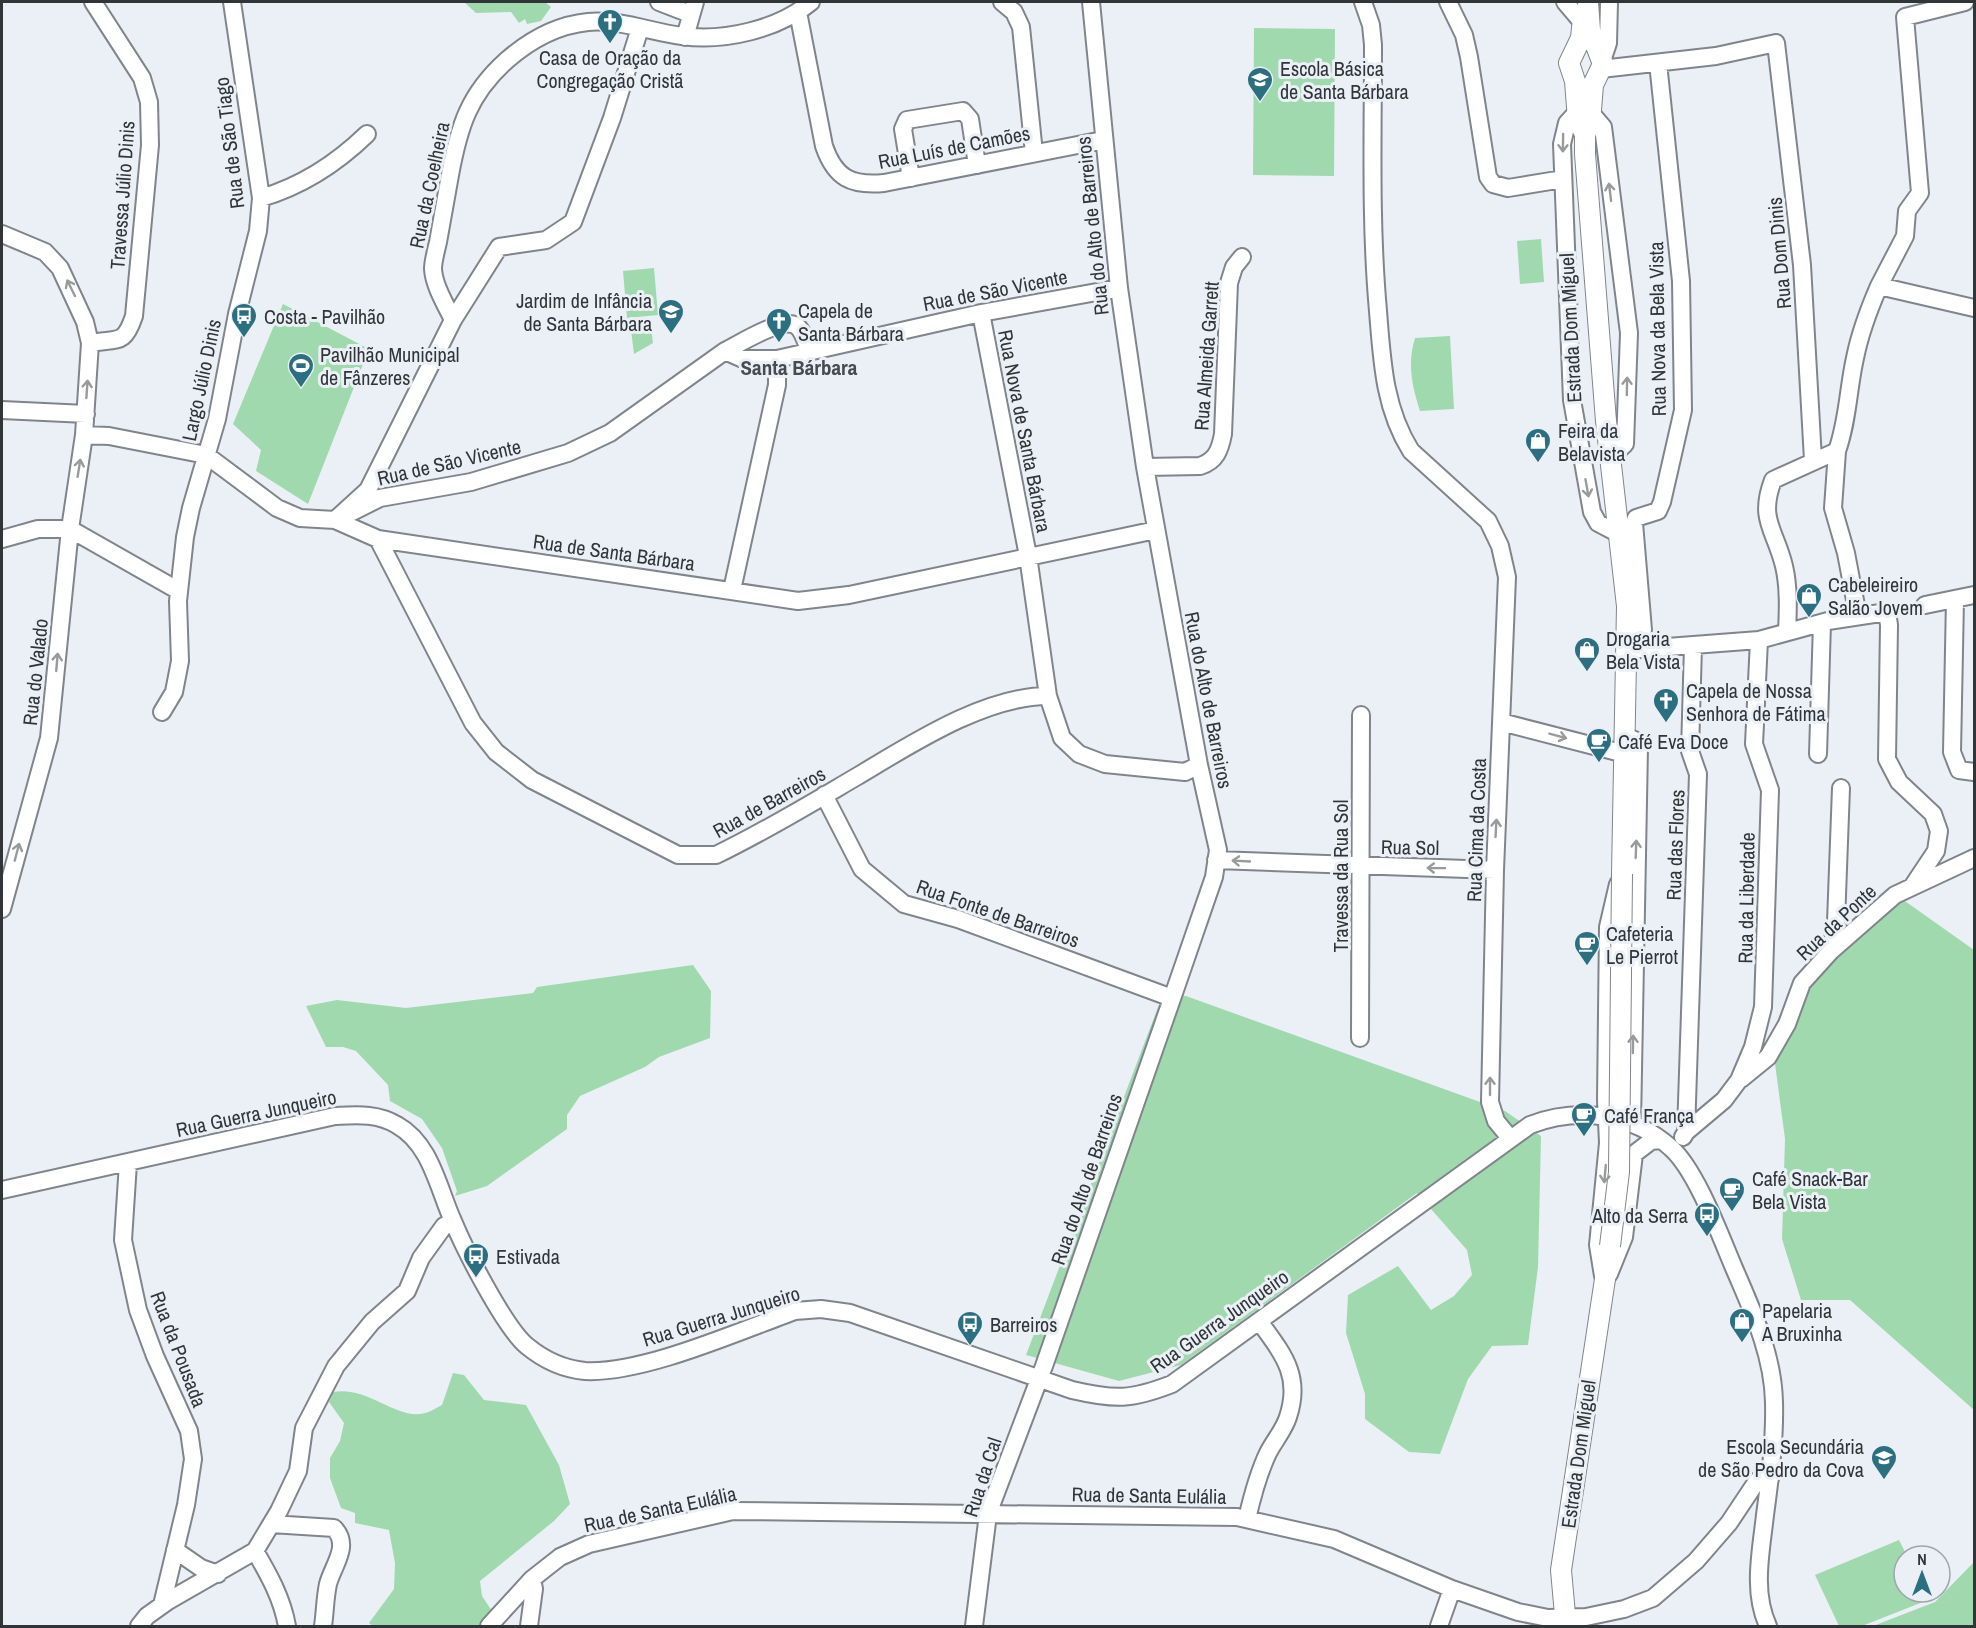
<svg xmlns="http://www.w3.org/2000/svg" width="1976" height="1628" font-family="'Archivo Narrow',sans-serif">
	<rect width="100%" height="100%" fill="#eaf0f6"/>
	<path fill="#a1d9af" d="M464 2H545L551 7 541 21 527 24 525 19 519 23 511 12 476 13Z
		M1254 28 1335 29 1334 176 1253 175Z
		M1541 239 1544 282 1520 284 1517 241Z
		M654 268 658 315 627 318 623 271Z
		M283 304 369 349 308 504 256 471 261 450 233 424Z
		M650 320 653 343 634 354 630 322Z
		M1450 336 1454 409 1420 411C1412 386 1407 364 1415 338Z
		M1902 899 1974 950V1410L1850 1300H1801L1782 1239 1785 1139 1774 1056 1813 979 1861 930Z
		M693 965 711 991 710 1038 659 1057 645 1067 580 1096 567 1115V1129L487 1186 455 1196 457 1191 442 1148 422 1119 390 1101 388 1085 356 1051 343 1047H326L306 1006 337 1000 406 1008 533 993 537 987Z
		M1163 994 1186 996 1505 1111 1541 1136 1538 1267 1528 1345 1492 1346 1468 1379 1440 1454 1409 1452 1365 1419V1394L1346 1333 1348 1295 1398 1266 1431 1310 1454 1296 1472 1275 1467 1250 1417 1193 1181 1365 1119 1381 1026 1355Z
		M453 1373 464 1375 484 1400 526 1405 559 1465 570 1504 554 1521 480 1581 482 1596 494 1614 481 1626H373L369 1623 394 1589 395 1563 389 1530 355 1523V1513L341 1508 330 1478V1458L340 1441 344 1423 329 1402 333 1392C369 1386 397 1421 425 1413 431 1412 437 1407 442 1405Z
		M1899 1540 1907 1556H1904V1592H1924L1928 1600 1862 1626H1839L1815 1575Z
		M1974 1562V1626H1873L1935 1602Z"/>
	<g fill="none" stroke-linecap="round" stroke-linejoin="round">
		<defs>
			<path id="minor" d="M659 2 690 14
				M1002 2 1014 12 1021 27 1034 153
				M1363 2 1371 25 1373 45C1373 134 1370 222 1378 311 1382 361 1384 408 1411 451L1488 521 1500 546 1507 577 1495 870 1490 1102 1496 1121 1510 1138
				M1448 2 1464 35 1469 57 1488 177 1493 184 1508 188 1563 179
				M1565 2 1582 22
				M798 12 824 146C835 178 851 186 884 183L1103 140
				M685 37 695 2
				M1603 58 1608 43 1609 2
				M1601 69 1716 56 1776 43 1802 265 1813 460
				M1578 111 1567 123 1562 144 1572 400 1592 512 1598 523 1619 534
				M1591 113 1603 127 1629 333 1625 444 1610 458
				M911 178 903 129 907 120 963 111 970 119 977 165
				M261 198C302 186 336 164 367 134
				M2 234 45 252 60 268 85 322 90 343 84 435 70 529 49 738 2 909
				M1879 286 1905 236 1907 211 1920 193 1905 17 1965 2
				M981 313 1028 556 1048 696 1062 738 1079 754 1105 764 1185 772 1199 765
				M453 320C446 305 434 286 433 269 433 261 436 251 438 242 442 220 446 198 450 175 459 126 469 94 507 60 530 40 557 25 588 22 619 19 651 32 682 36 724 42 779 29 811 2
				M90 343C118 338 124 346 134 316L150 145 149 102 142 78 93 2
				M809 350C806 343 803 329 795 325 780 318 739 344 725 351L743 359H777L981 313 1119 288
				M2 410 86 414
				M84 435 109 436 206 455 277 508 300 518 335 520 378 539 798 601 849 595 1156 530
				M1837 451 1833 508 1846 553 1858 616
				M1145 467 1200 466C1216 461 1220 450 1223 434L1229 283 1234 267 1242 257
				M352 512 380 498 471 482 568 453 610 433 725 351
				M335 520 368 490 453 320 499 247 546 240 573 222 612 118 640 28
				M2 539 38 529H70L179 591
				M378 539 473 723 496 752 532 780 678 855H716C764 832 810 804 856 777 910 745 984 696 1048 696
				M732 590 777 385V359
				M1955 599 1952 752 1959 770 1974 772
				M1925 605 1974 595
				M1787 632C1788 610 1789 587 1784 566 1775 529 1758 520 1773 480L1837 451C1848 420 1848 389 1855 358 1860 333 1869 309 1879 286L1974 308
				M1628 636 1640 634 1643 630 1634 523 1636 518 1658 511 1662 502 1683 410 1681 281 1658 63
				M1628 650 1759 640 1828 621 1887 612 1889 625 1887 759 1899 782 1933 814 1939 831 1936 851 1912 887
				M162 712 174 692 180 661 178 601 185 537 191 508 217 419 237 314 258 231 261 198 232 2
				M1501 722 1625 754
				M1626 736 1636 741 1639 747 1632 1124
				M1818 754 1822 623
				M824 795 862 869 904 904 958 919 1172 998
				M1216 860 1495 870
				M1831 951 1836 922 1841 788
				M1360 1038 1361 715
				M1741 1079 1768 1057 1787 1024 1802 983 1831 951 1895 895 1974 858
				M1686 1132 1724 1100 1739 1080 1753 1047 1763 1007 1770 790 1754 744 1759 640
				M1683 1137 1686 1132 1698 774 1690 751 1693 646
				M128 1163 123 1240 138 1310 155 1356 189 1431 193 1459 186 1505 162 1605
				M2 1190 335 1116C357 1115 377 1113 397 1125 431 1144 438 1188 453 1221 465 1250 505 1328 527 1346 544 1360 564 1369 585 1371 643 1374 739 1331 795 1311L821 1309 850 1313 1072 1390C1115 1400 1131 1400 1172 1384L1530 1125C1577 1107 1633 1113 1671 1148 1696 1170 1720 1235 1734 1268 1752 1310 1773 1354 1774 1402 1775 1439 1770 1478 1765 1515 1761 1552 1752 1591 1768 1626
				M1609 1274 1624 1237 1634 1154 1651 1141 1661 1140
				M1603 1276 1598 1245 1608 1143 1606 1100 1608 927 1618 884
				M1247 1519C1252 1497 1258 1474 1268 1453 1274 1441 1284 1430 1288 1417 1302 1375 1282 1353 1259 1321
				M271 1524 334 1528C351 1546 333 1565 328 1584 325 1598 325 1613 323 1626
				M175 1550 201 1568 218 1574
				M255 1551C269 1575 282 1598 287 1626
				M139 1626 147 1616 168 1601 255 1551 279 1511 298 1471 304 1428 336 1366 372 1322 407 1291 421 1258 444 1226 453 1221
				M489 1626 532 1579 560 1557 589 1544 733 1511 1237 1517 1334 1539 1452 1589 1518 1612 1548 1618 1586 1617 1624 1609 1653 1598 1696 1561 1729 1523 1757 1481 1770 1479
				M529 1626 534 1589 532 1579
				M974 1626 988 1514 1044 1366 1175 990 1214 877 1218 850 1199 765 1145 467 1119 288 1091 2
				M1439 1626 1452 1589"/>
			<path id="major" d="M1588 2 1590 30 1603 64 1593 85 1590 122 1585 135V154L1606 421 1627 606 1622 874
				M1583 18 1581 38 1569 63 1575 81 1578 120 1584 132
				M1566 1626 1561 1570 1610 1246"/>
		</defs>
		<use href="#minor" stroke="#80858b" stroke-width="20"/>
		<use href="#major" stroke="#80858b" stroke-width="22"/>
		<use href="#minor" stroke="#fff" stroke-width="16"/>
		<use href="#major" stroke="#fff" stroke-width="20"/>
		<defs>
			<path id="major-bridge" d="M1610 1246 1619 1172 1622 874"/>
		</defs>
		<use href="#major-bridge" stroke="#80858b" stroke-width="22" stroke-linecap="butt"/>
		<use href="#major-bridge" stroke="#fff" stroke-width="20"/>
	</g>
	<defs><path id="oneway-shaft" d="M-6 0H5M1.5-3L5.5 0L1.5 3" fill="none" stroke-width="1.6" stroke-linecap="round" stroke-linejoin="round" transform="scale(1.5)"/></defs>
	<g stroke="#989a9b">
		<use href="#oneway-shaft" transform="translate(1563 143) rotate(91)"/>
		<use href="#oneway-shaft" transform="translate(1610 192) rotate(-97)"/>
		<use href="#oneway-shaft" transform="translate(71 288) rotate(-116)"/>
		<use href="#oneway-shaft" transform="translate(1627 386) rotate(-89)"/>
		<use href="#oneway-shaft" transform="translate(87 389) rotate(-86)"/>
		<use href="#oneway-shaft" transform="translate(79 468) rotate(-81)"/>
		<use href="#oneway-shaft" transform="translate(1587 488) rotate(80)"/>
		<use href="#oneway-shaft" transform="translate(57 662) rotate(-85)"/>
		<use href="#oneway-shaft" transform="translate(1558 736) rotate(15)"/>
		<use href="#oneway-shaft" transform="translate(1496 828) rotate(-87)"/>
		<use href="#oneway-shaft" transform="translate(1636 849) rotate(-88)"/>
		<use href="#oneway-shaft" transform="translate(17 852) rotate(-75)"/>
		<use href="#oneway-shaft" transform="translate(1241 861) rotate(-177)"/>
		<use href="#oneway-shaft" transform="translate(1436 868) rotate(-179)"/>
		<use href="#oneway-shaft" transform="translate(1633 1044) rotate(-89)"/>
		<use href="#oneway-shaft" transform="translate(1490 1086) rotate(-90)"/>
		<use href="#oneway-shaft" transform="translate(1605 1174) rotate(95)"/>
	</g>
	<defs>
		<symbol id="church-pin" viewBox="-11 -11 22 30"><path d="M0 17L-7.5 6A9.5 9.5 0 1 1 7.5 6Z" fill="#2b6f80" stroke="#eaf0f6"/><path d="M-1.2-6h2.4v3.5h3.3v2.4h-3.3V6h-2.4V-.1h-3.3v-2.4h3.3Z" fill="#fff"/></symbol>
		<symbol id="school-pin" viewBox="-11 -11 22 30"><path d="M0 17L-7.5 6A9.5 9.5 0 1 1 7.5 6Z" fill="#2b6f80" stroke="#eaf0f6"/><path d="M0-5L7-2L0 1L-7-2ZM-4 1L0 2.5L4 1V4Q0 6-4 4Z" fill="#fff"/></symbol>
		<symbol id="bus-pin" viewBox="-11 -11 22 30"><path d="M0 17L-7.5 6A9.5 9.5 0 1 1 7.5 6Z" fill="#2b6f80" stroke="#eaf0f6"/><path d="M-5-6H5V4H4V6H2V4H-2V6H-4V4H-5ZM-3.5-4V0h7V-4ZM-3.5 1.2v1.5H-2V1.2ZM2 1.2v1.5H3.5V1.2Z" fill="#fff"/></symbol>
		<symbol id="stadium-pin" viewBox="-11 -11 22 30"><path d="M0 17L-7.5 6A9.5 9.5 0 1 1 7.5 6Z" fill="#2b6f80" stroke="#eaf0f6"/><path d="M0-5a6.5 5 0 1 0 0 10a6.5 5 0 1 0 0-10ZM-3.5-1.8h7v3.6h-7Z" fill="#fff"/></symbol>
		<symbol id="shop-pin" viewBox="-11 -11 22 30"><path d="M0 17L-7.5 6A9.5 9.5 0 1 1 7.5 6Z" fill="#2b6f80" stroke="#eaf0f6"/><path d="M-5-2.5h2.3a2.7 3.5 0 0 1 5.4 0H5L5.5 6h-11ZM-1.5-2.5h3a1.5 2.3 0 0 0-3 0Z" fill="#fff"/></symbol>
		<symbol id="cafe-pin" viewBox="-11 -11 22 30"><path d="M0 17L-7.5 6A9.5 9.5 0 1 1 7.5 6Z" fill="#2b6f80" stroke="#eaf0f6"/><path d="M-5.5-4.5H6V0H3Q3 3.5 0 3.5H-2.5Q-5.5 3.5-5.5 0ZM3-3.2v2h1.7v-2ZM-6 4.5H4V6H-6Z" fill="#fff"/></symbol>
	</defs>
	<g fill-rule="evenodd">
		<use href="#church-pin" x="595" y="7" width="30" height="40"/>
		<use href="#school-pin" x="1245" y="65" width="30" height="40"/>
		<use href="#school-pin" x="656" y="297" width="30" height="40"/>
		<use href="#bus-pin" x="229" y="301" width="30" height="40"/>
		<use href="#church-pin" x="764" y="306" width="30" height="40"/>
		<use href="#stadium-pin" x="286" y="351" width="30" height="40"/>
		<use href="#shop-pin" x="1523" y="426" width="30" height="40"/>
		<use href="#shop-pin" x="1794" y="581" width="30" height="40"/>
		<use href="#shop-pin" x="1572" y="635" width="30" height="40"/>
		<use href="#church-pin" x="1651" y="686" width="30" height="40"/>
		<use href="#cafe-pin" x="1584" y="726" width="30" height="40"/>
		<use href="#cafe-pin" x="1572" y="929" width="30" height="40"/>
		<use href="#cafe-pin" x="1569" y="1100" width="30" height="40"/>
		<use href="#cafe-pin" x="1717" y="1175" width="30" height="40"/>
		<use href="#bus-pin" x="1692" y="1200" width="30" height="40"/>
		<use href="#bus-pin" x="461" y="1241" width="30" height="40"/>
		<use href="#shop-pin" x="1727" y="1306" width="30" height="40"/>
		<use href="#bus-pin" x="955" y="1309" width="30" height="40"/>
		<use href="#school-pin" x="1869" y="1443" width="30" height="40"/>
	</g>
	<g text-anchor="middle" dominant-baseline="central" stroke-width="6" stroke-linejoin="round" paint-order="stroke">
		<g font-size="20" fill="#323537" stroke="#eaf0f6" text-anchor="start">
			<text x="610" y="57" text-anchor="middle">Casa de Oração da<tspan x="610" dy="23">Congregação Cristã</tspan></text>
			<text x="1280" y="68">Escola Básica<tspan x="1280" dy="23">de Santa Bárbara</tspan></text>
			<text x="652" y="300" text-anchor="end">Jardim de Infância<tspan x="652" dy="23">de Santa Bárbara</tspan></text>
			<text x="798" y="310">Capela de<tspan x="798" dy="23">Santa Bárbara</tspan></text>
			<text x="264" y="316">Costa - Pavilhão</text>
			<text x="320" y="354">Pavilhão Municipal<tspan x="320" dy="23">de Fânzeres</tspan></text>
			<text x="1558" y="430">Feira da<tspan x="1558" dy="23">Belavista</tspan></text>
			<text x="1828" y="584">Cabeleireiro<tspan x="1828" dy="23">Salão Jovem</tspan></text>
			<text x="1606" y="638">Drogaria<tspan x="1606" dy="23">Bela Vista</tspan></text>
			<text x="1686" y="690">Capela de Nossa<tspan x="1686" dy="23">Senhora de Fátima</tspan></text>
			<text x="1618" y="741">Café Eva Doce</text>
			<text x="1606" y="933">Cafeteria<tspan x="1606" dy="23">Le Pierrot</tspan></text>
			<text x="1604" y="1115">Café França</text>
			<text x="1752" y="1178">Café Snack-Bar<tspan x="1752" dy="23">Bela Vista</tspan></text>
			<text x="1688" y="1215" text-anchor="end">Alto da Serra</text>
			<text x="496" y="1256">Estivada</text>
			<text x="1762" y="1310">Papelaria<tspan x="1762" dy="23">A Bruxinha</tspan></text>
			<text x="990" y="1324">Barreiros</text>
			<text x="1864" y="1446" text-anchor="end">Escola Secundária<tspan x="1864" dy="23">de São Pedro da Cova</tspan></text>
		</g>
		<g font-size="20" fill="#323537" stroke="#eaf0f6">
			<text transform="translate(229 143) rotate(-97)">Rua de São Tiago</text>
			<text transform="translate(954 147) rotate(-11)">Rua Luís de Camões</text>
			<text transform="translate(429 185) rotate(-78)">Rua da Coelheira</text>
			<text transform="translate(122 195) rotate(-86)">Travessa Júlio Dinis</text>
			<text transform="translate(1092 226) rotate(-96)">Rua do Alto de Barreiros</text>
			<text transform="translate(1779 253) rotate(-95)">Rua Dom Dinis</text>
			<text transform="translate(995 290) rotate(-11)">Rua de São Vicente</text>
			<text transform="translate(1570 328) rotate(-93)">Estrada Dom Miguel</text>
			<text transform="translate(1657 329) rotate(-91)">Rua Nova da Bela Vista</text>
			<text transform="translate(1206 356) rotate(-86)">Rua Almeida Garrett</text>
			<text transform="translate(201 380) rotate(-78)">Largo Júlio Dinis</text>
			<text transform="translate(1025 431) rotate(79)">Rua Nova de Santa Bárbara</text>
			<text transform="translate(449 462) rotate(-13)">Rua de São Vicente</text>
			<text transform="translate(614 552) rotate(8)">Rua de Santa Bárbara</text>
			<text transform="translate(35 672) rotate(-84)">Rua do Valado</text>
			<text transform="translate(1209 700) rotate(79)">Rua do Alto de Barreiros</text>
			<text transform="translate(769 802) rotate(-29)">Rua de Barreiros</text>
			<text transform="translate(1476 830) rotate(-88)">Rua Cima da Costa</text>
			<text transform="translate(1675 845) rotate(-88)">Rua das Flores</text>
			<text transform="translate(1410 847) rotate(1)">Rua Sol</text>
			<text transform="translate(1340 876) rotate(-90)">Travessa da Rua Sol</text>
			<text transform="translate(1746 898) rotate(-89)">Rua da Liberdade</text>
			<text transform="translate(998 913) rotate(19)">Rua Fonte de Barreiros</text>
			<text transform="translate(1836 922) rotate(-43)">Rua da Ponte</text>
			<text transform="translate(256 1113) rotate(-12)">Rua Guerra Junqueiro</text>
			<text transform="translate(1086 1179) rotate(-71)">Rua do Alto de Barreiros</text>
			<text transform="translate(721 1316) rotate(-17)">Rua Guerra Junqueiro</text>
			<text transform="translate(1219 1321) rotate(-35)">Rua Guerra Junqueiro</text>
			<text transform="translate(179 1349) rotate(69)">Rua da Pousada</text>
			<text transform="translate(1578 1454) rotate(-82)">Estrada Dom Miguel</text>
			<text transform="translate(982 1477) rotate(-72)">Rua da Cal</text>
			<text transform="translate(1149 1495) rotate(1)">Rua de Santa Eulália</text>
			<text transform="translate(660 1509) rotate(-12)">Rua de Santa Eulália</text>
		</g>
		<g font-size="21" font-weight="bold" fill="#464b50" stroke="#eaf0f6">
			<text x="799" y="367">Santa Bárbara</text>
		</g>
	</g>
	<rect width="1976" height="1628" fill="none" stroke="#323537" stroke-width="6"/>
	<g transform="translate(1922 1574)"><circle r="28" fill="#eaf0f6" stroke="#a0a5aa" stroke-width="1.5"/>
	<path d="M0-4.5L10 22L0 15L-10 22Z" fill="#2b6f80"/>
	<text y="-9" font-size="16" font-weight="bold" text-anchor="middle" fill="#323537">N</text>
	</g>
</svg>
